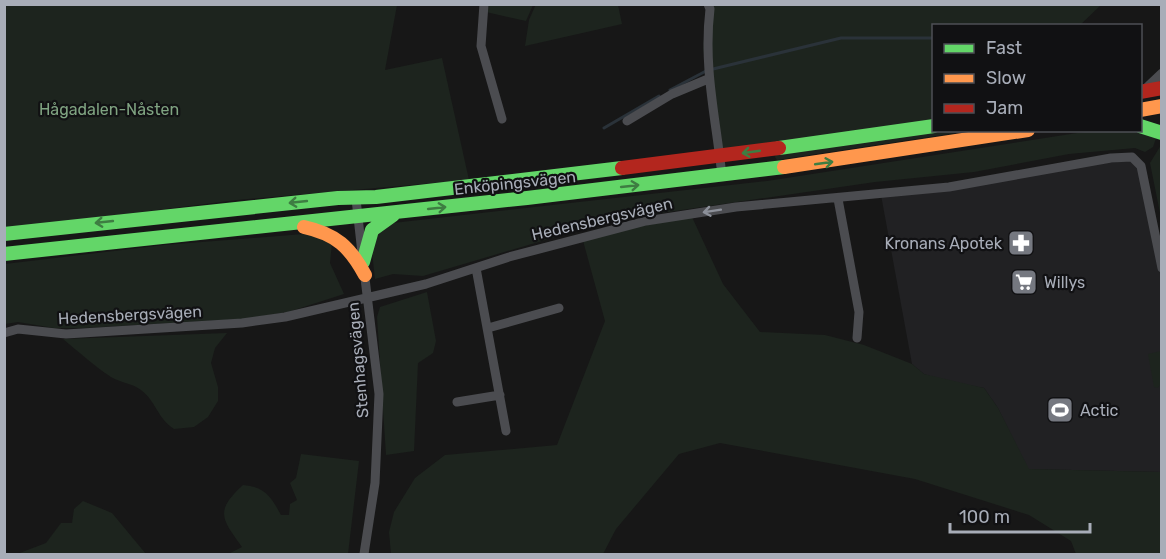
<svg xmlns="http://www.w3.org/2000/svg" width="1166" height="559" font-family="Rubik,sans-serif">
	<rect width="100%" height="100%" fill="#171717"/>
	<path fill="#212123" d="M1138 160 1161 268V472L1028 469 998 408 984 388 942 380 924 374 912 364 881 195 1064 167Z"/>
	<path fill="#1d241e" d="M536 4 618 5 622 24 525 46 529 20Z
		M4 5H397L385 70 442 58 469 180 237 200 5 229Z
		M487 5H533L526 21 486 12Z
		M707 5H1101L1080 25 934 26 933 121 719 150 703 49Z
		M1140 130 1157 135 1153 147 1145 152 1135 148 1069 154 974 172 875 182 613 220 423 276 393 274 375 279 372 252 379 229 393 223 767 181 1090 131Z
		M934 131H969L777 160 775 157 776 154Z
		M1161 145V218L1150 163Z
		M692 217 723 284 760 332 825 335 864 345 912 364 924 374 984 388 998 408 1029 469 1161 472V554H1076L1071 541 1029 515 915 479 720 443 679 454 616 529 603 554H391L389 532 394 512 415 478 445 455 557 445 605 321 582 237Z
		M316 233 332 243 330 263 344 294 288 312 243 319 85 328H54L18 322 5 324V264L164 245Z
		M427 292 436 341 433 353 418 363 414 451 386 455 377 317 380 307Z
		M227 333 215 348 211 363 218 387V401L208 417 194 427 174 429C157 418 156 401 141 390 132 383 121 383 111 377 94 366 79 352 63 339Z
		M1161 351V383L1158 388 1154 387 1148 354Z
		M301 454 359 461 348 554H228L242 547C221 518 215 511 243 485 266 487 271 497 281 515H289L290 504 297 500 290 483 296 478Z
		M83 501 112 513 146 554H17L46 543 61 523H72L74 509Z"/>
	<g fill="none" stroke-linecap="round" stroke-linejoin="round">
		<path stroke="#2a3239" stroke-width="3" d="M713 69 841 38H934
			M670 90 706 71
			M604 128 659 96"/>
		<path stroke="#4b4c50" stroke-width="9" d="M484 4 481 46 502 119
			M708 4 710 9C703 67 716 119 722 176
			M1144 90 1162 73
			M627 121 672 94 708 79
			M356 199 362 253
			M838 199 859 312 857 338
			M476 268 506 431
			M488 328 559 308
			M4 333 18 329 66 334 242 323 285 317 426 284 509 257 646 221 736 207 949 187 1111 158 1132 157 1141 166 1162 268
			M457 402 500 395
			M364 554 375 483 379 394 364 270"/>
		<path stroke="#63d668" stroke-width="14" d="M1140 126 1162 133
			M779 148 934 126
			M4 234 338 198 376 197 622 168
			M4 254 527 198 784 167
			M363 262 372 230 393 215"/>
		<path stroke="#ff974d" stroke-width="14" d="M1140 110 1162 106
			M784 167 1028 130
			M304 227C336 234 350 247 365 275"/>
		<path stroke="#b3261e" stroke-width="14" d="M1140 92 1162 88
			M622 168 779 148"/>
	</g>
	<defs><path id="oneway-shaft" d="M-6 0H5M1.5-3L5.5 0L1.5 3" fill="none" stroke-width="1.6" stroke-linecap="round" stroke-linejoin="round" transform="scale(1.5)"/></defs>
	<g stroke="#3e7d42">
		<use href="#oneway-shaft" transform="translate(751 152) rotate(172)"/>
		<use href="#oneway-shaft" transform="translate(824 163) rotate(-8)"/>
		<use href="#oneway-shaft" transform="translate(630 186) rotate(-6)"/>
		<use href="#oneway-shaft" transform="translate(298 202) rotate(174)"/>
		<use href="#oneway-shaft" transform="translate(437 208) rotate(-6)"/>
		<use href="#oneway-shaft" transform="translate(104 222) rotate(174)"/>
	</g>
	<use stroke="#8c9099" href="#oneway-shaft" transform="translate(712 211) rotate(171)"/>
	<defs>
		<symbol id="pharmacy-square" viewBox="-11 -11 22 22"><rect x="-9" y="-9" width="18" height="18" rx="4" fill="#757880" stroke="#111113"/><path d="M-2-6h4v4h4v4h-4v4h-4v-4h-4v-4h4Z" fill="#fff"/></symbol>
		<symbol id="supermarket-square" viewBox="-11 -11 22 22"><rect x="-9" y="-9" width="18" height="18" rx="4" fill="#757880" stroke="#111113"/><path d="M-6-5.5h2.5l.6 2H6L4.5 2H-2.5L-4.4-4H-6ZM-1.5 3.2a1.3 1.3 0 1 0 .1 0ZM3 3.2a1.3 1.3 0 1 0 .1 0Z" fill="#fff"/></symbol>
		<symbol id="stadium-square" viewBox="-11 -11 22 22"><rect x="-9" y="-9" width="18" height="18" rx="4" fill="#757880" stroke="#111113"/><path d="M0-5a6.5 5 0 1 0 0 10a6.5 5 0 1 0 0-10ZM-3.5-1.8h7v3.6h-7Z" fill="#fff"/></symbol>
	</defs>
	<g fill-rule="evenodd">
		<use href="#pharmacy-square" x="1006" y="228" width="30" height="30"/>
		<use href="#supermarket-square" x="1009" y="267" width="30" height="30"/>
		<use href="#stadium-square" x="1045" y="395" width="30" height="30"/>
	</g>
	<g text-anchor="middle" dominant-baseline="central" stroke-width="4.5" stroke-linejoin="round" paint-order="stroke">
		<g font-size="16" fill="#7fa381" stroke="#111113">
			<text x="109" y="109">Hågadalen-Nåsten</text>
		</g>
		<g font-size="16" fill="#a8adb8" stroke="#111113">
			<text transform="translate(515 183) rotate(-6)">Enköpingsvägen</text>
			<text transform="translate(602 219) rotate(-13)">Hedensbergsvägen</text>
			<text transform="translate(130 315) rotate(-3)">Hedensbergsvägen</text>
			<text transform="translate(358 360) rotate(-95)">Stenhagsvägen</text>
		</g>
		<g font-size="16" fill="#a8adb8" stroke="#111113" text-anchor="start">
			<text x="1002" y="243" text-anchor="end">Kronans Apotek</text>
			<text x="1044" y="282">Willys</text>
			<text x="1080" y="410">Actic</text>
		</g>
	</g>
	<rect width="1166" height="559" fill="none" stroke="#a8adb8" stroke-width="12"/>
	<rect x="932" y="24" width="210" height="108" fill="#111113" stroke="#4d4f55" stroke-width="1.5"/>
	<rect x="944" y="44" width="30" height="9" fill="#63d668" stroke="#4d4f55" stroke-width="1.5"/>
	<text x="986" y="54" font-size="18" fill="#a8adb8">Fast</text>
	<rect x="944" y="74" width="30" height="9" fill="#ff974d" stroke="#4d4f55" stroke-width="1.5"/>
	<text x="986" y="84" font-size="18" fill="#a8adb8">Slow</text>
	<rect x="944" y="104" width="30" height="9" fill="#b3261e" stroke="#4d4f55" stroke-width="1.5"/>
	<text x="986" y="114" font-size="18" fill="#a8adb8">Jam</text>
	<path d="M950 523v9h140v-9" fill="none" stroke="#a8adb8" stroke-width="3"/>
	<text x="959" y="523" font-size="18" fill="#a8adb8" stroke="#111113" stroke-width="4.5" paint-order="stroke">100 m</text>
</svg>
